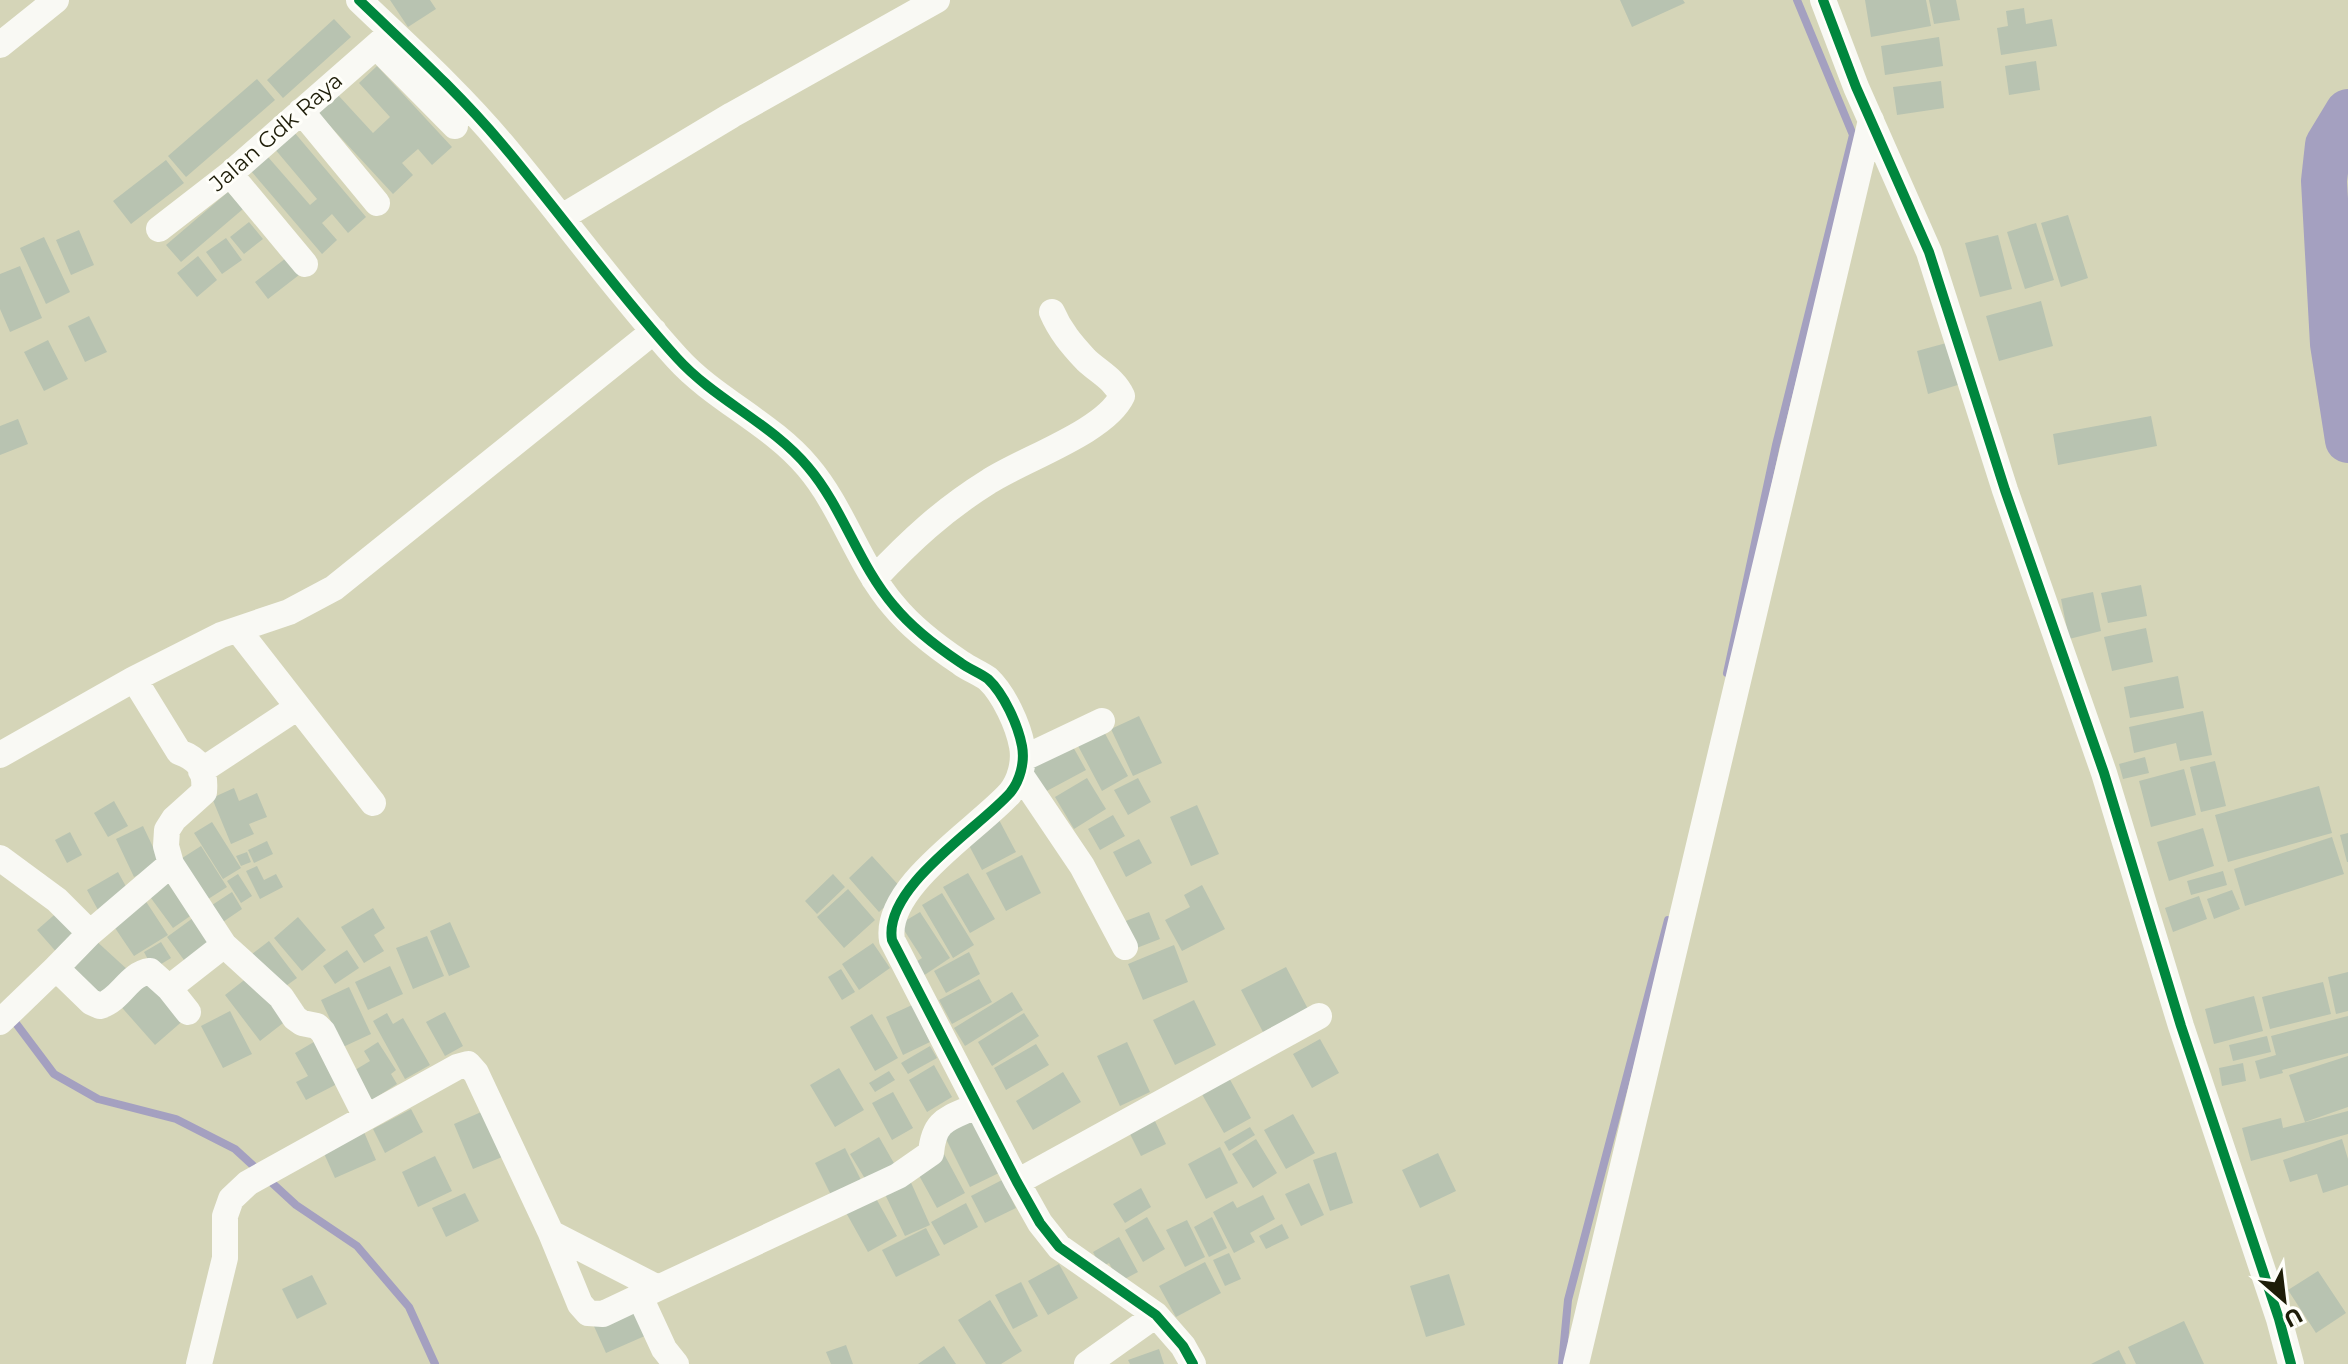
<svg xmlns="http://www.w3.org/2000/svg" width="2348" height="1364" font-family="Montserrat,sans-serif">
	<rect width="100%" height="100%" fill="#d5d5b8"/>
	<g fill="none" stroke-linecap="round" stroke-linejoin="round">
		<path stroke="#a4a0c0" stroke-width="8" d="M1727 673 1776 445 1853 135 1797 0
			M12 1018 54 1074 98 1099 176 1119 235 1149 296 1205 357 1246 409 1307 435 1364
			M1562 1364 1568 1300 1668 920"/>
		<path stroke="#a4a0c0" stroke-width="46" d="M2348 112 2328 145 2324 181 2333 344 2348 440"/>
	</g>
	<path fill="#b8c3b1" d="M390 0H430L436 9 408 27Z
		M1620 0H1683L1685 3 1632 27Z
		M1865 0H1926L1931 26 1871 37Z
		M1929 0H1956L1960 20 1934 24Z
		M2024 8 2026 24 2052 19 2057 46 2001 55 1997 28 2008 26 2006 11Z
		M334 19 351 37 283 98 267 80Z
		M1939 37 1943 66 1885 75 1881 46Z
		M2036 61 2040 90 2009 95 2005 66Z
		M377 66 452 147 432 165 418 149 402 163 413 175 393 194 318 113 338 95 373 133 390 117 359 83Z
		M257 79 275 100 186 177 168 156Z
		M1941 81 1944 108 1897 115 1893 87Z
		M294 132 366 217 348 233 332 214 322 223 337 240 322 254 251 171 268 157 310 205 317 199 274 148Z
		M166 160 184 183 131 224 113 201Z
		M228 192 243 209 181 262 166 245Z
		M2068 215 2088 278 2061 287 2041 223Z
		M249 222 263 239 244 254 230 237Z
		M2036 223 2054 280 2025 289 2007 232Z
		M79 230 94 265 71 275 56 240Z
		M1998 235 2012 289 1980 297 1965 243Z
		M44 237 70 292 46 304 20 248Z
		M226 238 242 260 222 274 206 252Z
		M198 256 217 280 197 297 177 273Z
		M286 258 299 275 268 299 255 282Z
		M20 266 42 318 10 332 0 309V274Z
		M2041 301 2053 346 1999 361 1986 316Z
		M89 316 107 352 85 362 68 326Z
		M48 340 68 379 44 391 24 352Z
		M1950 342 1961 384 1928 394 1917 351Z
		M2151 416 2157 446 2058 465 2053 434Z
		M18 419 28 444 0 455V426Z
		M2141 585 2147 616 2108 623 2101 593Z
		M2093 592 2101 631 2069 639 2061 599Z
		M2146 628 2153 662 2112 671 2104 637Z
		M2178 676 2184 708 2130 718 2124 687Z
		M2203 711 2212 755 2180 761 2176 743 2134 753 2129 727Z
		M1139 716 1162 763 1133 776 1111 729Z
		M1102 728 1128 776 1102 791 1076 742Z
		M1072 745 1086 770 1043 793 1029 768Z
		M2145 757 2149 773 2123 779 2119 764Z
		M2215 761 2226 806 2201 812 2190 767Z
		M2184 769 2196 815 2151 827 2139 781Z
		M1087 778 1106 809 1074 829 1055 797Z
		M1138 778 1151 802 1128 815 1114 790Z
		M2319 786 2332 833 2228 862 2215 815Z
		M234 788 239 801 257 793 267 817 249 824 254 834 231 844 212 798Z
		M114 801 128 826 108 837 94 813Z
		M1197 805 1219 854 1191 866 1170 817Z
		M1113 815 1125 836 1100 850 1088 829Z
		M998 818 1016 852 982 870 964 836Z
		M212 822 241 868 223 879 194 833Z
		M143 826 161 864 134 877 116 839Z
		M2203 828 2214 866 2169 881 2157 842Z
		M70 832 82 855 67 863 55 840Z
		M2348 833V862H2347L2340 835Z
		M2332 837 2344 874 2245 906 2234 869Z
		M1139 839 1152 863 1126 877 1113 852Z
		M267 841 273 854 254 863 248 850Z
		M201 846 227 887 202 903 176 862Z
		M247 852 251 862 241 866 236 856Z
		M1022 855 1041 893 1006 911 986 873Z
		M872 856 903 890 879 912 849 878Z
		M257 866 264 880 276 874 283 887 260 899 246 871Z
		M2223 871 2227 885 2191 895 2187 881Z
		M118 872 129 892 98 910 87 890Z
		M968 873 995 919 970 933 943 887Z
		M238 874 252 896 241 903 227 881Z
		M833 874 845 887 817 914 805 901Z
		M171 877 196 912 173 928 148 894Z
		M1202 885 1225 929 1182 951 1165 920 1190 907 1184 895Z
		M848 889 875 920 844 948 817 917Z
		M2232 890 2240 909 2214 919 2207 899Z
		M232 892 242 909 220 924 209 907Z
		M942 893 974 945 953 958 922 905Z
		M2199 896 2207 919 2173 932 2165 908Z
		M145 900 168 935 134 956 111 922Z
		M373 908 385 928 374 935 384 951 364 963 341 927Z
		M61 909 83 934 59 955 37 930Z
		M920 912 950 958 920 978 911 965 922 958 900 924Z
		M1149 912 1160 939 1134 949 1123 922Z
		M298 917 326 950 302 971 274 938Z
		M193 918 212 945 187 964 167 937Z
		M450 922 470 967 449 976 430 931Z
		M427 936 444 976 413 989 396 948Z
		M93 938 129 971 98 1003 63 970Z
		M269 941 297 978 279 991 252 954Z
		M161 942 171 958 153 969 144 952Z
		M873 943 890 968 859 990 842 964Z
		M1174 945 1188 982 1143 1000 1128 964Z
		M347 950 359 968 335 984 323 966Z
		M969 952 980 974 946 993 934 971Z
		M390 966 403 994 368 1010 355 982Z
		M1286 967 1308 1009 1263 1032 1241 990Z
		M841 969 855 992 842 1000 828 977Z
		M2348 972V1011L2336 1014 2328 977Z
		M252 974 287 1020 260 1041 225 995Z
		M148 975 186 1018 155 1045 117 1002Z
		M979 979 992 1002 952 1024 939 1000Z
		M2323 982 2331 1014 2270 1029 2262 997Z
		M349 987 371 1034 343 1047 321 1000Z
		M1012 992 1023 1010 965 1046 954 1028Z
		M2254 996 2263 1031 2214 1044 2205 1009Z
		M1194 1000 1216 1045 1175 1065 1153 1020Z
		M912 1005 930 1042 903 1055 886 1017Z
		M230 1011 252 1054 223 1068 201 1026Z
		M445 1012 463 1046 445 1056 426 1022Z
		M387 1013 393 1024 403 1018 430 1065 405 1079 373 1021Z
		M1024 1013 1039 1036 992 1066 978 1042Z
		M872 1014 898 1058 875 1071 850 1027Z
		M2348 1016V1053L2282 1070 2283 1073 2260 1079 2255 1061 2276 1055 2271 1036Z
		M2267 1036 2271 1052 2233 1061 2229 1045Z
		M319 1039 337 1084 306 1100 296 1082 308 1076 295 1053Z
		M1320 1039 1339 1073 1312 1088 1293 1054Z
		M378 1042 396 1070 391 1074 397 1084 369 1102 350 1073 370 1061 364 1051Z
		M1127 1042 1150 1092 1120 1106 1097 1056Z
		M1036 1044 1049 1065 1006 1090 994 1068Z
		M930 1046 937 1058 908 1074 901 1063Z
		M2348 1056V1107L2305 1122 2289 1075Z
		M2243 1063 2246 1081 2222 1086 2219 1068Z
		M934 1065 952 1097 927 1112 909 1080Z
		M839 1068 864 1110 835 1127 810 1085Z
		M889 1071 895 1080 875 1092 869 1083Z
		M1063 1072 1081 1102 1033 1130 1016 1101Z
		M1227 1074 1251 1118 1224 1133 1199 1089Z
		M893 1092 913 1128 892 1140 872 1103Z
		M411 1109 423 1132 385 1153 373 1129Z
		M488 1109 507 1155 473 1169 454 1124Z
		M2348 1111V1134L2251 1161 2242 1128 2281 1118 2283 1128Z
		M1293 1114 1315 1153 1286 1169 1264 1130Z
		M972 1115 1001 1172 970 1187 942 1131Z
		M1154 1119 1166 1144 1141 1156 1129 1132Z
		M1250 1127 1255 1135 1229 1151 1224 1142Z
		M364 1132 376 1160 335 1178 322 1149Z
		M879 1137 895 1165 867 1182 850 1154Z
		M1256 1139 1277 1173 1253 1188 1232 1154Z
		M2342 1139 2348 1159V1185L2323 1193 2317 1174 2290 1182 2283 1160Z
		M1220 1147 1238 1183 1206 1199 1188 1164Z
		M845 1148 864 1186 834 1201 815 1163Z
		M1336 1152 1353 1203 1330 1211 1313 1160Z
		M1438 1153 1456 1191 1420 1208 1402 1170Z
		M944 1154 965 1193 937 1208 916 1170Z
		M435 1156 452 1191 418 1207 402 1172Z
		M908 1176 930 1225 905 1236 882 1188Z
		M1002 1180 1016 1208 985 1223 971 1196Z
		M1309 1183 1324 1215 1301 1226 1285 1194Z
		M1141 1188 1151 1207 1125 1223 1113 1204Z
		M465 1193 479 1221 446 1237 432 1208Z
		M873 1193 897 1236 868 1252 844 1209Z
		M1263 1195 1275 1219 1250 1233 1255 1242 1234 1253 1213 1212 1233 1201 1237 1208Z
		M966 1203 978 1227 944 1245 931 1222Z
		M1147 1217 1165 1249 1143 1262 1125 1230Z
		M1212 1217 1227 1248 1209 1257 1194 1227Z
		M1187 1220 1205 1257 1185 1267 1166 1230Z
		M1282 1224 1289 1238 1266 1249 1259 1236Z
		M926 1228 940 1255 896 1277 882 1250Z
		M1119 1237 1138 1272 1119 1282 1109 1263 1101 1267 1093 1252Z
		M1229 1253 1241 1279 1225 1286 1213 1260Z
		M1205 1262 1221 1293 1176 1317 1159 1286Z
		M1059 1264 1078 1298 1048 1315 1028 1281Z
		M2318 1271 2346 1313 2316 1333 2288 1290Z
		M1449 1274 1465 1325 1426 1337 1410 1286Z
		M312 1275 327 1304 297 1319 282 1289Z
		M1021 1282 1038 1316 1013 1329 995 1295Z
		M990 1300 1022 1351 1001 1364H986L958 1320Z
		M633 1306 647 1335 606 1353 593 1324Z
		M2184 1321 2204 1364H2136L2128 1347Z
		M846 1345 853 1364H831L826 1352Z
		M944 1346 956 1364H918Z
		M1159 1349 1164 1364H1130L1128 1360Z
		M2119 1350 2126 1364H2091Z"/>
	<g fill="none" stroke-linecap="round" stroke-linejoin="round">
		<path stroke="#f9f9f4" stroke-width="26" d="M359 0C408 47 458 92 501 143 561 214 615 290 677 358 715 400 771 423 808 467 843 508 858 564 894 606 912 628 937 647 961 663 969 669 980 673 988 679 1004 694 1018 725 1022 746 1025 762 1020 781 1010 793 978 829 883 887 892 940L1017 1182 1040 1223 1059 1247 1156 1315 1183 1346 1193 1364
			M1823 0 1856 87 1929 252 2005 490 2104 773 2181 1026 2279 1319 2291 1364
			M0 45 56 0
			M376 46 455 126
			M301 111 377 203
			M230 174 305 264
			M562 217 732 115 937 0
			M159 229 230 174 392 32
			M874 579C910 541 943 510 988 482 1023 459 1105 432 1122 396 1114 379 1100 373 1086 360 1072 345 1060 331 1052 312
			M238 630 373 803
			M134 679 179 752C199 759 206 770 204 792L174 819 167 830 166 846 171 864 224 945 281 997 295 1018 302 1023 317 1026 323 1032 366 1117
			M0 755 134 679 221 635 289 612 334 588 654 331
			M1024 758 1102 721
			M201 771 298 707
			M1020 774 1082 866 1125 947
			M0 858 57 900 90 933
			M56 968 90 933 171 864
			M169 988 224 945
			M0 1022 56 968 91 1002 100 1006C121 1000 128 974 150 971L169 988 188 1012
			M1017 1182 1319 1016
			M551 1233 580 1304 588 1313 603 1314 658 1288
			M640 1297 664 1349 676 1364
			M199 1364 225 1258V1216L231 1199 248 1183 457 1067 468 1064 476 1073 551 1233 658 1288 898 1176 931 1153C934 1119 948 1119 976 1106
			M1087 1364 1156 1315
			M1576 1364 1871 120"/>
		<defs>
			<path id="cycleway" d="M359 0C408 47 458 92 501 143 561 214 615 290 677 358 715 400 771 423 808 467 843 508 858 564 894 606 912 628 937 647 961 663 969 669 980 673 988 679 1004 694 1018 725 1022 746 1025 762 1020 781 1010 793 978 829 883 887 892 940L1017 1182 1040 1223 1059 1247 1156 1315 1183 1346 1193 1364
				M1823 0 1856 87 1929 252 2005 490 2104 773 2181 1026 2279 1319 2291 1364"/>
		</defs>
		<use href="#cycleway" stroke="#fffffa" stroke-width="15"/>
		<use href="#cycleway" stroke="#00873e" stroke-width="10"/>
	</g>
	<g text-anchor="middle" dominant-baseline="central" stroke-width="6" stroke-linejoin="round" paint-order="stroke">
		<g font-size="22" fill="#1e1d08" stroke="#fffffa">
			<text transform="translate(276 132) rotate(-41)">Jalan Gdk Raya</text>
		</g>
	</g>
	<g transform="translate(2284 1300) rotate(152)" stroke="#fffffa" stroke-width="6" paint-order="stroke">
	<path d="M0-6L14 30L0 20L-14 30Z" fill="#1e1d08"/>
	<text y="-12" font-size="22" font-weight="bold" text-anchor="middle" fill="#1e1d08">U</text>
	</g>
</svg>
